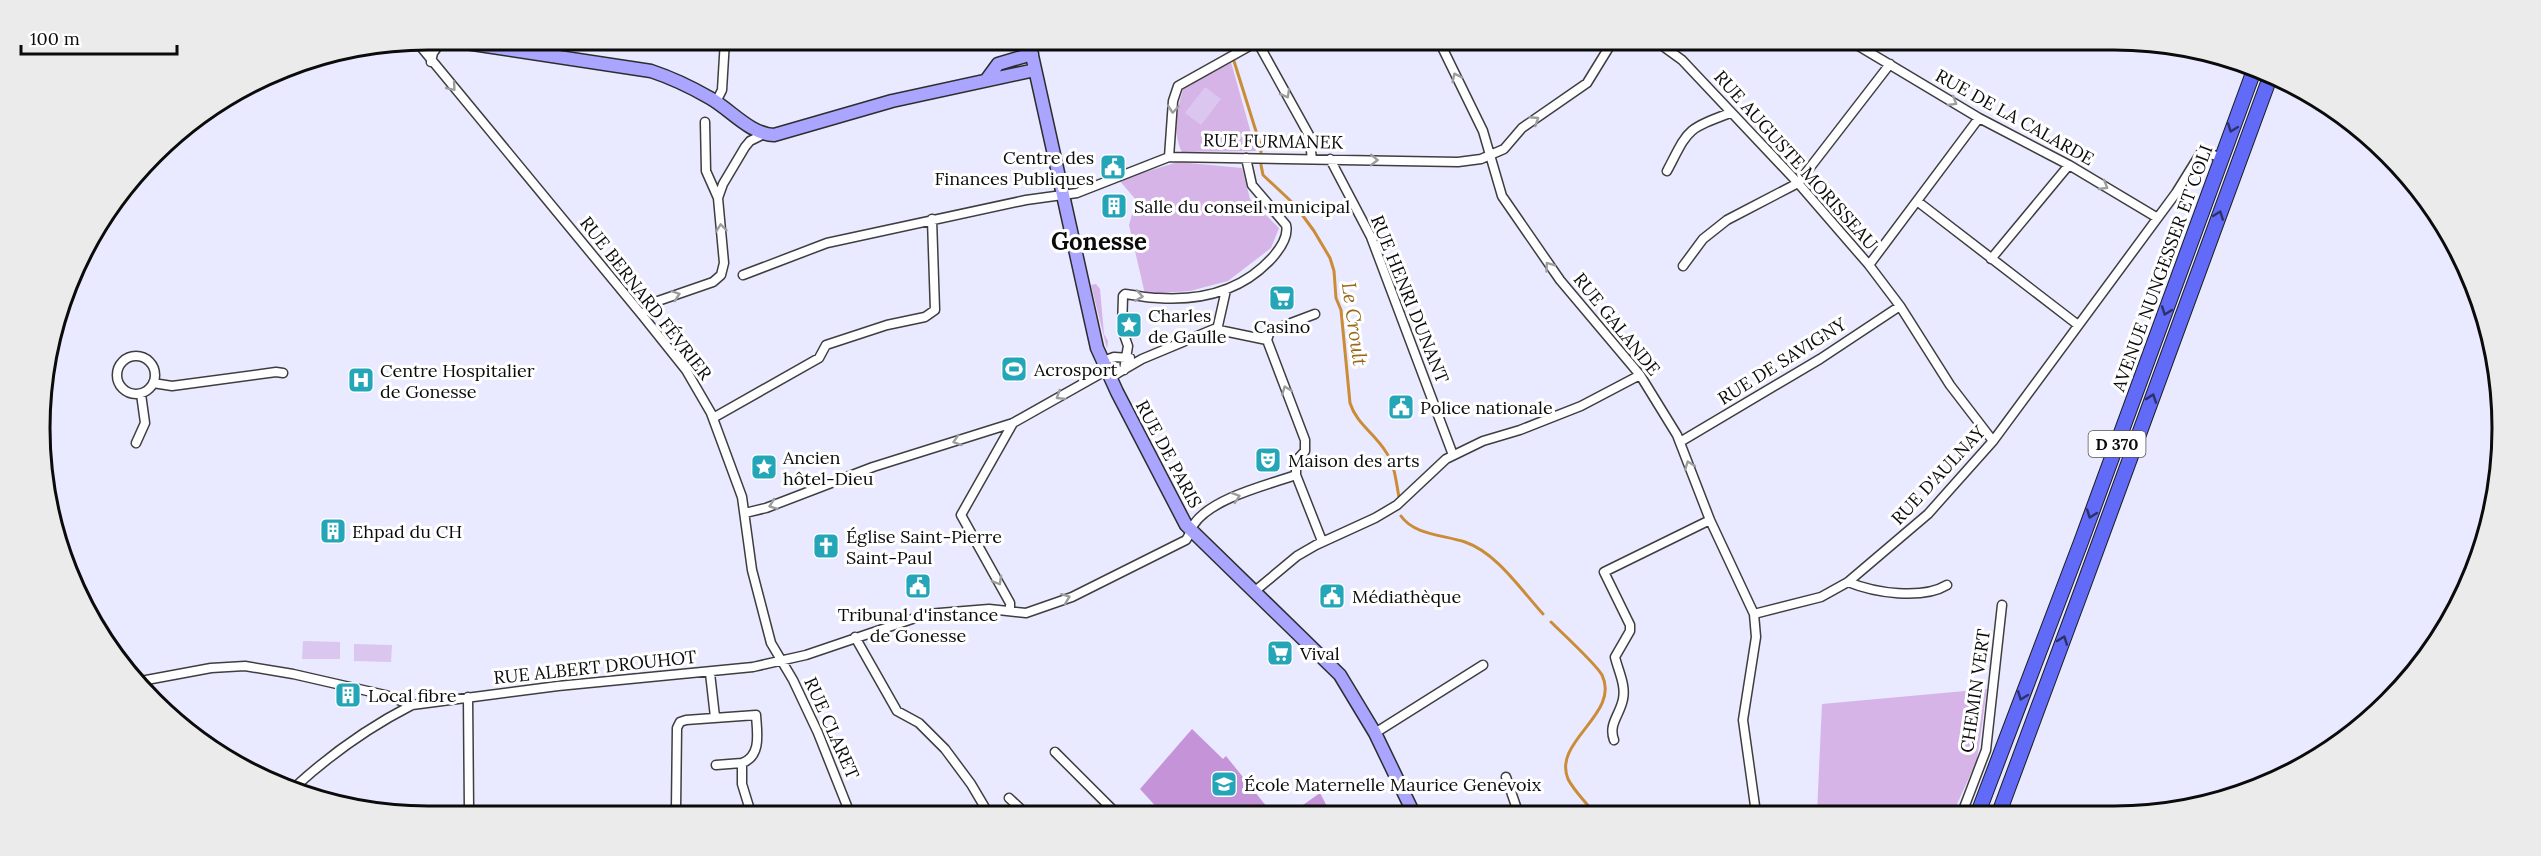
<svg xmlns="http://www.w3.org/2000/svg" width="2541" height="856" font-family="Lora,serif">
	<rect width="100%" height="100%" fill="#e9e9ff"/>
	<path fill="#d6b4e8" d="M1231 62 1256 151 1182 152C1172 133 1177 107 1184 87Z
		M1178 162 1242 168 1250 199 1279 228 1271 248 1228 281 1190 291 1145 294 1129 225 1136 200 1119 180Z
		M1096 284 1100 289 1104 334 1108 341 1107 349 1091 285Z
		M1987 689 1977 760 1953 813H1817L1822 704Z"/>
	<path fill="#c594d8" d="M1192 729 1223 759 1226 756 1271 812 1160 811 1140 789Z
		M1320 793 1330 812H1293Z"/>
	<path fill="#dbc6ef" d="M1205 87 1221 99 1201 125 1185 113Z
		M303 641 340 642V659H302Z
		M354 644 392 645 391 662 354 661Z"/>
	<g fill="none" stroke-linecap="round" stroke-linejoin="round">
		<path stroke="#cb8c37" stroke-width="3" d="M1228 42 1260 144 1261 152
			M1261 165 1263 175 1295 205 1314 231 1330 258 1334 271 1336 298 1341 310 1350 403C1356 423 1375 434 1386 452 1395 465 1396 482 1399 497
			M1401 516C1414 535 1444 535 1465 542 1497 553 1521 590 1543 614
			M1551 622C1562 633 1596 664 1602 675 1621 714 1552 741 1568 779 1574 791 1586 802 1593 812"/>
		<defs>
			<path id="street" d="M416 41 642 315 686 370 711 413 742 497 752 570 771 643 793 680 818 733 849 811
				M1258 43 1309 135 1312 159
				M1440 43 1483 131 1502 196 1560 280 1640 375 1677 435 1710 520 1754 614 1756 637 1743 720 1756 813
				M1660 44 1682 60 1798 183 1869 265 1900 306 1950 385 1993 441
				M1857 45 1979 118 2069 165 2156 217
				M431 62 433 53 443 39
				M716 102 722 90 725 40
				M705 122 706 171 718 198
				M1169 157 1173 101 1178 86 1255 43
				M1330 159 1371 237 1453 455
				M1667 171C1689 129 1685 130 1730 113
				M1917 201 2078 325
				M1991 259 2069 165
				M1869 265 1979 118
				M1683 266 1703 239 1727 220 1798 183 1890 64
				M743 275 827 243 1026 200 1077 193 1169 157 1458 162 1481 159 1504 149 1522 128 1587 83 1611 44
				M642 315 658 301 713 282 721 275 724 263 718 198 723 184 745 147 750 141 762 135
				M1217 330 1226 290
				M1267 340 1305 440V451L1296 461V475L1322 541
				M1267 340 1270 331 1315 314
				M117 375a19 19 0 1 1 38 0a19 19 0 1 1-38 0Z
				M1103 361 1114 357 1130 358
				M1124 370 1128 346 1122 329 1123 296 1125 294C1136 295 1147 298 1158 298 1202 301 1242 291 1272 258 1280 249 1289 237 1286 225L1252 185 1246 158
				M1111 377 1142 359 1214 329 1267 340
				M153 383 172 386 276 372 283 373
				M713 418 819 358 826 345 887 325 925 317 935 310 932 219
				M1680 442 1820 359 1900 306
				M136 443 145 423 141 394
				M745 513 766 508 873 467 1013 423 1107 370
				M1848 582C1875 593 1922 600 1947 585
				M1255 591 1297 556 1316 545 1375 518 1397 505 1446 459 1483 441 1520 430 1581 406 1640 375
				M1010 611V603L961 515 1013 423
				M1754 614 1821 597 1848 582 1928 514 1993 441 2176 193 2202 151 2222 158
				M855 637 897 711 919 723 945 749 971 784 987 811
				M710 673 715 717
				M141 681 211 668 245 666 293 674 385 695 412 705
				M468 697 469 810
				M1375 733 1483 665
				M1614 740C1608 724 1620 715 1623 699 1626 685 1618 670 1615 657L1630 631V625L1604 572 1710 520
				M1055 752 1114 811
				M716 765 742 763
				M1506 777 1518 812
				M296 786C330 755 371 726 412 705L558 686 753 667 806 655 927 614 989 609 1026 613 1072 597 1186 540C1190 535 1191 529 1194 524 1212 498 1267 485 1296 475
				M1009 798 1023 811
				M676 810 677 728 680 722 686 720 756 715C757 732 762 756 742 763V784L750 810
				M1962 813 1986 750 2002 605"/>
			<path id="secondary" d="M439 39 651 71C672 78 691 87 710 98 731 110 750 134 774 135L892 101 1035 70
				M1029 42 1097 348 1117 392 1186 525 1340 675 1375 733 1413 812
				M987 79 998 64 1032 54"/>
			<path id="primary" d="M1978 813 2081 542 2253 73
				M1999 813C2090 569 2180 324 2269 80"/>
		</defs>
		<use href="#street" stroke="#3e3e3e" stroke-width="11"/>
		<use href="#secondary" stroke="#2d2d2d" stroke-width="15"/>
		<use href="#primary" stroke="#1c1c1c" stroke-width="16"/>
		<use href="#street" stroke="#fff" stroke-width="8"/>
		<use href="#secondary" stroke="#aaa5fe" stroke-width="12"/>
		<use href="#primary" stroke="#616bf7" stroke-width="14"/>
	</g>
	<defs><path id="oneway-chevron" d="M-2-3.5L2.5 0L-2 3.5" fill="none" stroke-width="1.6" stroke-linecap="round" stroke-linejoin="round" transform="scale(1.5)"/></defs>
	<g stroke="#9d9d9d">
		<use href="#oneway-chevron" transform="translate(1456 77) rotate(-116)"/>
		<use href="#oneway-chevron" transform="translate(452 87) rotate(50)"/>
		<use href="#oneway-chevron" transform="translate(1286 94) rotate(61)"/>
		<use href="#oneway-chevron" transform="translate(1953 102) rotate(31)"/>
		<use href="#oneway-chevron" transform="translate(1173 109) rotate(95)"/>
		<use href="#oneway-chevron" transform="translate(1535 120) rotate(-33)"/>
		<use href="#oneway-chevron" transform="translate(1374 160) rotate(1)"/>
		<use href="#oneway-chevron" transform="translate(2104 186) rotate(31)"/>
		<use href="#oneway-chevron" transform="translate(721 228) rotate(-96)"/>
		<use href="#oneway-chevron" transform="translate(1549 266) rotate(-126)"/>
		<use href="#oneway-chevron" transform="translate(676 295) rotate(-19)"/>
		<use href="#oneway-chevron" transform="translate(1139 296) rotate(9)"/>
		<use href="#oneway-chevron" transform="translate(1286 390) rotate(-111)"/>
		<use href="#oneway-chevron" transform="translate(1060 396) rotate(148)"/>
		<use href="#oneway-chevron" transform="translate(957 441) rotate(162)"/>
		<use href="#oneway-chevron" transform="translate(1689 465) rotate(-111)"/>
		<use href="#oneway-chevron" transform="translate(1236 497) rotate(-18)"/>
		<use href="#oneway-chevron" transform="translate(773 505) rotate(160)"/>
		<use href="#oneway-chevron" transform="translate(998 581) rotate(60)"/>
		<use href="#oneway-chevron" transform="translate(1066 598) rotate(-21)"/>
	</g>
	<g stroke="#2d3169">
		<use href="#oneway-chevron" transform="translate(2232 128) rotate(110)"/>
		<use href="#oneway-chevron" transform="translate(2219 215) rotate(-69)"/>
		<use href="#oneway-chevron" transform="translate(2166 311) rotate(110)"/>
		<use href="#oneway-chevron" transform="translate(2152 398) rotate(-71)"/>
		<use href="#oneway-chevron" transform="translate(2091 514) rotate(110)"/>
		<use href="#oneway-chevron" transform="translate(2063 640) rotate(-70)"/>
		<use href="#oneway-chevron" transform="translate(2022 696) rotate(111)"/>
	</g>
	<defs>
		<symbol id="civic-square" viewBox="-11 -11 22 22"><rect x="-9" y="-9" width="18" height="18" rx="4" fill="#25a6b8" stroke="#fff"/><path d="M-.6-6.5H3V-4.5H.6V-3L4-1V1h2V6H-6V1h2V-1L-.6-3ZM-1.2 2.5V6h2.4V2.5Z" fill="#fff"/></symbol>
		<symbol id="building-square" viewBox="-11 -11 22 22"><rect x="-9" y="-9" width="18" height="18" rx="4" fill="#25a6b8" stroke="#fff"/><path d="M-4-6H4V6H1V3H-1V6H-4ZM-2.5-4.3h1.7v1.8h-1.7ZM.8-4.3h1.7v1.8H.8ZM-2.5-1h1.7V.8h-1.7ZM.8-1h1.7V.8H.8Z" fill="#fff"/></symbol>
		<symbol id="supermarket-square" viewBox="-11 -11 22 22"><rect x="-9" y="-9" width="18" height="18" rx="4" fill="#25a6b8" stroke="#fff"/><path d="M-6-5.5h2.5l.6 2H6L4.5 2H-2.5L-4.4-4H-6ZM-1.5 3.2a1.3 1.3 0 1 0 .1 0ZM3 3.2a1.3 1.3 0 1 0 .1 0Z" fill="#fff"/></symbol>
		<symbol id="sight-square" viewBox="-11 -11 22 22"><rect x="-9" y="-9" width="18" height="18" rx="4" fill="#25a6b8" stroke="#fff"/><path d="M0-6L1.8-2.2L6-1.7L2.9 1.2L3.7 5.4L0 3.3L-3.7 5.4L-2.9 1.2L-6-1.7L-1.8-2.2Z" fill="#fff"/></symbol>
		<symbol id="stadium-square" viewBox="-11 -11 22 22"><rect x="-9" y="-9" width="18" height="18" rx="4" fill="#25a6b8" stroke="#fff"/><path d="M0-5a6.5 5 0 1 0 0 10a6.5 5 0 1 0 0-10ZM-3.5-1.8h7v3.6h-7Z" fill="#fff"/></symbol>
		<symbol id="hospital-square" viewBox="-11 -11 22 22"><rect x="-9" y="-9" width="18" height="18" rx="4" fill="#25a6b8" stroke="#fff"/><path d="M-5-5h3v3.5h4V-5h3V5h-3V1.5h-4V5h-3Z" fill="#fff"/></symbol>
		<symbol id="theatre-square" viewBox="-11 -11 22 22"><rect x="-9" y="-9" width="18" height="18" rx="4" fill="#25a6b8" stroke="#fff"/><path d="M-5-5.5Q0-4 5-5.5V0Q5 5 0 6Q-5 5-5 0ZM-3.3-2.5H-1v1.5H-3.3ZM1-2.5H3.3v1.5H1ZM-2.8 1Q0 5.5 2.8 1Z" fill="#fff"/></symbol>
		<symbol id="church-square" viewBox="-11 -11 22 22"><rect x="-9" y="-9" width="18" height="18" rx="4" fill="#25a6b8" stroke="#fff"/><path d="M-1.2-6h2.4v3.5h3.3v2.4h-3.3V6h-2.4V-.1h-3.3v-2.4h3.3Z" fill="#fff"/></symbol>
		<symbol id="school-square" viewBox="-11 -11 22 22"><rect x="-9" y="-9" width="18" height="18" rx="4" fill="#25a6b8" stroke="#fff"/><path d="M0-5L7-2L0 1L-7-2ZM-4 1L0 2.5L4 1V4Q0 6-4 4Z" fill="#fff"/></symbol>
	</defs>
	<g fill-rule="evenodd">
		<use href="#civic-square" x="1098" y="152" width="30" height="30"/>
		<use href="#building-square" x="1099" y="191" width="30" height="30"/>
		<use href="#supermarket-square" x="1267" y="283" width="30" height="30"/>
		<use href="#sight-square" x="1114" y="310" width="30" height="30"/>
		<use href="#stadium-square" x="999" y="354" width="30" height="30"/>
		<use href="#hospital-square" x="346" y="365" width="30" height="30"/>
		<use href="#civic-square" x="1386" y="392" width="30" height="30"/>
		<use href="#theatre-square" x="1253" y="445" width="30" height="30"/>
		<use href="#sight-square" x="749" y="452" width="30" height="30"/>
		<use href="#building-square" x="318" y="516" width="30" height="30"/>
		<use href="#church-square" x="811" y="531" width="30" height="30"/>
		<use href="#civic-square" x="903" y="571" width="30" height="30"/>
		<use href="#civic-square" x="1317" y="581" width="30" height="30"/>
		<use href="#supermarket-square" x="1265" y="638" width="30" height="30"/>
		<use href="#building-square" x="333" y="680" width="30" height="30"/>
		<use href="#school-square" x="1209" y="769" width="30" height="30"/>
	</g>
	<g text-anchor="middle" dominant-baseline="central" stroke-width="6" stroke-linejoin="round" paint-order="stroke">
		<rect fill="#fff" stroke="#545454" stroke-width="1.5" x="2088.5" y="431" width="57" height="26" rx="4.5"/>
		<g font-size="16" font-weight="bold" fill="#0b0b0b">
			<text x="2117" y="444">D 370</text>
		</g>
		<g font-size="18" fill="#0b0b0b" stroke="#fff">
			<text transform="translate(2015 117) rotate(29)">RUE DE LA CALARDE</text>
			<text transform="translate(1273 141) rotate(1)">RUE FURMANEK</text>
			<text transform="translate(1796 160) rotate(48)">RUE AUGUSTE MORISSEAU</text>
			<text transform="translate(2162 268) rotate(-70)">AVENUE NUNGESSER ET COLI</text>
			<text transform="translate(646 298) rotate(52)">RUE BERNARD FÉVRIER</text>
			<text transform="translate(1410 299) rotate(68)">RUE HENRI DUNANT</text>
			<text transform="translate(1617 324) rotate(51)">RUE GALANDE</text>
			<text transform="translate(1782 361) rotate(-32)">RUE DE SAVIGNY</text>
			<text transform="translate(1169 454) rotate(62)">RUE DE PARIS</text>
			<text transform="translate(1938 475) rotate(-47)">RUE D'AULNAY</text>
			<text transform="translate(595 667) rotate(-6)">RUE ALBERT DROUHOT</text>
			<text transform="translate(1975 691) rotate(-82)">CHEMIN VERT</text>
			<text transform="translate(832 728) rotate(66)">RUE CLARET</text>
		</g>
		<g font-size="18" fill="#0b0b0b" stroke="#fff" text-anchor="start">
			<text x="1094" y="157" text-anchor="end">Centre des<tspan x="1094" dy="21">Finances Publiques</tspan></text>
			<text x="1134" y="206">Salle du conseil municipal</text>
			<text x="1148" y="315">Charles<tspan x="1148" dy="21">de Gaulle</tspan></text>
			<text x="1282" y="326" text-anchor="middle">Casino</text>
			<text x="1034" y="369">Acrosport</text>
			<text x="380" y="370">Centre Hospitalier<tspan x="380" dy="21">de Gonesse</tspan></text>
			<text x="1420" y="407">Police nationale</text>
			<text x="783" y="457">Ancien<tspan x="783" dy="21">hôtel-Dieu</tspan></text>
			<text x="1288" y="460">Maison des arts</text>
			<text x="352" y="531">Ehpad du CH</text>
			<text x="846" y="536">Église Saint-Pierre<tspan x="846" dy="21">Saint-Paul</tspan></text>
			<text x="1352" y="596">Médiathèque</text>
			<text x="918" y="614" text-anchor="middle">Tribunal d'instance<tspan x="918" dy="21">de Gonesse</tspan></text>
			<text x="1300" y="653">Vival</text>
			<text x="368" y="695">Local fibre</text>
			<text x="1244" y="784">École Maternelle Maurice Genevoix</text>
		</g>
		<g font-size="20" font-style="italic" fill="#9a6717" stroke="#fff">
			<text transform="translate(1355 324) rotate(82)">Le Croult</text>
		</g>
		<g font-size="24" font-weight="bold" fill="#0b0b0b" stroke="#fff">
			<text x="1099" y="241">Gonesse</text>
		</g>
	</g>
	<path d="M0 0H2541V856H0ZM428 50H2114A378 378 0 0 1 2492 428V428A378 378 0 0 1 2114 806H428A378 378 0 0 1 50 428V428A378 378 0 0 1 428 50Z" fill="#ebebeb" fill-rule="evenodd"/>
	<path fill="none" stroke="#0b0b0b" stroke-width="3" d="M428 50H2114A378 378 0 0 1 2492 428V428A378 378 0 0 1 2114 806H428A378 378 0 0 1 50 428V428A378 378 0 0 1 428 50Z"/>
	<path d="M21 45v9h156v-9" fill="none" stroke="#0b0b0b" stroke-width="3"/>
	<text x="30" y="45" font-size="18" fill="#0b0b0b" stroke="#ffffff" stroke-width="4.5" paint-order="stroke">100 m</text>
</svg>
